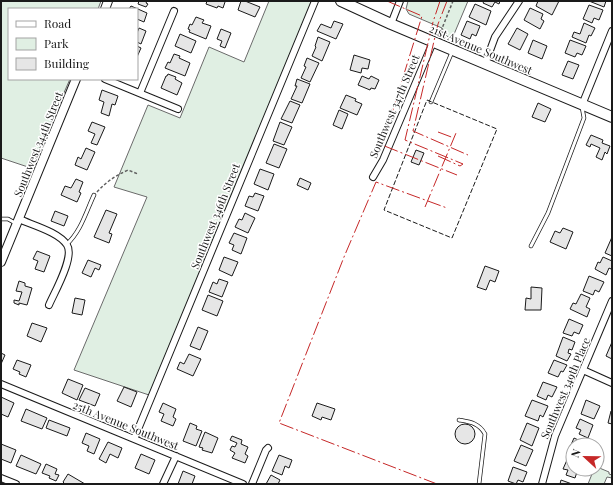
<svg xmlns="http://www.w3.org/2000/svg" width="613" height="485" font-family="'Playfair Display',serif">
	<rect width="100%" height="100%" fill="#fff"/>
	<path fill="#e0efe3" stroke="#6a6a6a" d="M1 1H101L98 9H9V79H70L31 168 1 158Z
		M269 1H315L152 396 74 370 147 197 114 187 148 105 180 118 209 47 244 62Z
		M408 1H468L452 39 445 35 442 28 409 14 406 9Z
		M597 467 609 472V474L612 475V478L607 477 604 484H588L594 469H597Z"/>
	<path fill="#e6e6e6" stroke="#1a1a1a" d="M139 1H147L146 3 148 4 146 7 138 4Z
		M207 1H224L225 2 223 8 218 6 217 8 206 4Z
		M241 1H245L260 7 255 17 238 10Z
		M484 1H500L499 4 495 2 492 7 483 3Z
		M538 1H559L552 15 536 6Z
		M589 1H606L604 7Z
		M475 4 491 11 486 25 469 17Z
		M589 5 603 10 599 20 594 18 592 23 583 19Z
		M131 6 147 13 144 22 137 19V9H129Z
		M530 8 543 14 541 19 544 21 540 29 524 20Z
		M196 17 204 20 202 23 211 26 206 39 189 32 190 30 188 29 190 24 192 25Z
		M334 21 343 24 336 39 317 31 321 24 331 28Z
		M467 21 480 26 476 36 472 34 470 39 461 35Z
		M584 23 595 28 591 36 589 35 586 43 572 37 574 32 580 34Z
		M139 28 146 31 141 44 137 42V33Z
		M517 28 528 34 520 50 508 44Z
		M221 29 231 33 225 48 220 46 222 41 217 39Z
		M180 34 196 41 191 53 175 46Z
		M318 37 330 42 322 61 312 56 316 47 315 46Z
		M533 40 547 46 542 59 528 53Z
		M570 40 586 46 582 55 577 53 575 57 565 53Z
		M137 46 141 48 137 57Z
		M174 54 180 56 179 58 190 63 185 76 165 68 168 62 170 63Z
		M354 55 370 60 368 69 362 68 361 73 350 70Z
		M307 58 319 63 310 82 301 78 306 67 304 66Z
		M568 61 579 65 573 79 562 75Z
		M168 74 176 77 175 79 182 83 177 95 161 88 166 76H167Z
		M362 76 369 79 371 76 379 80 375 89 371 88 370 90 358 85Z
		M297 79 310 84 302 103 291 99 297 86H295Z
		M102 90 118 96 115 105 112 104 109 116 101 113 104 102 99 100Z
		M346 95 356 99 355 101 362 104 357 115 340 108Z
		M290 101 300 105 292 123 281 119Z
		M538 103 551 109 545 122 532 117Z
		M339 110 348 114 342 129 333 125Z
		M92 122 105 127 97 145 91 143 95 134 88 131Z
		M280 122 292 127 284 145 273 141Z
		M591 135 603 140 602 143 610 146 607 154 605 152 602 160 596 157 600 148 591 144 590 147 586 145Z
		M274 144 287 149 279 168 266 163Z
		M86 148 95 152 87 170 75 165 78 157 81 159Z
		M416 150 424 153 419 165 411 162Z
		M260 169 274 174 268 190 254 184Z
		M300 178 311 183 308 190 297 185Z
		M76 179 83 182 79 192 81 193 77 202 61 195 65 186 71 188Z
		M255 193 264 196 258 211 245 206 249 196 253 197Z
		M106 210 117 214 109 233 112 234 109 243 94 237Z
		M55 211 68 216 64 226 51 221Z
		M245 213 255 218 248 233 235 227 239 219 242 220Z
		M563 228 573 232 566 249 550 242 555 231 560 233Z
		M234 233 247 238 241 254 232 250 234 245 229 243Z
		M612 237V256L605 253Z
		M37 251 50 256 44 272 35 269 38 261 33 259Z
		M224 257 238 262 232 276 219 270Z
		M603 257 612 261V267L611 269 609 268 606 275 595 269 598 262 600 263Z
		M88 260 101 265 99 270 95 268 91 277 82 273Z
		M485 266 499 271 495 282 490 280 486 290 477 287Z
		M589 276 604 282 599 292 595 290 593 295 583 291Z
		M219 279 228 282 222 297 209 292 213 282 217 284Z
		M19 281 25 283V286L32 288 27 305 19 303V305L14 303V300L19 301 22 292 16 291Z
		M531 287 542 288 541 310H525L526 298 531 299Z
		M581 294 590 298 586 307 590 309 587 317 570 309 573 303 576 304Z
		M208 295 223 301 217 316 202 310Z
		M75 298 85 300 82 315 72 313Z
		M569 319 583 325 579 334 574 332 572 336 563 333Z
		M32 323 47 328 41 342 27 336Z
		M198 327 208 331 200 350 190 346Z
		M563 337 575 342 572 350 569 349 568 353 571 354 567 361 556 356Z
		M612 342V359L606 356Z
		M1 353 5 355 1 364Z
		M189 354 201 359 193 376 177 369 180 362 184 364Z
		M17 360 31 365 26 377 19 374 20 372 13 369Z
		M554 360 567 365 563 372 561 371 558 377 548 373Z
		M68 379 83 385 77 400 62 393Z
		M543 382 557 387 552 397 548 395 546 400 537 396Z
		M124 387 137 392 131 407 117 401Z
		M85 388 100 394 95 406 79 400Z
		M1 397 14 403 8 417 1 414Z
		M532 400 548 406 543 417 540 415 538 421 525 416Z
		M586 400 600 406 594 419 581 414Z
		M163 403 176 409 173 417 176 419 173 426 161 421 164 414 159 412Z
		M317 403 335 409 331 420 322 417 321 420 312 416Z
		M26 409 47 418 42 429 21 421Z
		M611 411H612V424L608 423Z
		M580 419 593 425 588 438 579 434 581 430 576 428Z
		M49 420 70 428 67 436 46 428Z
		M190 423 197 426 196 429 202 431 196 446 183 441Z
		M527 423 539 428 532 446 520 440Z
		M455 434a10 10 0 1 1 20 0a10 10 0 1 1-20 0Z
		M205 432 218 438 212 453 202 450 203 448 199 447Z
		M86 433 100 439 94 454 87 451 89 446 82 443Z
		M232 436 242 440 241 444 248 447 245 454 248 456 245 463 232 458 235 453 230 450 232 446 235 447 237 443 230 440Z
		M574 438 587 444 573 445V457L567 454Z
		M108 442 122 448 118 458 110 454 106 463 99 459Z
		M1 444 16 450 11 463 1 459Z
		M521 445 533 450 526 466 514 461Z
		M141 454 155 460 149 474 135 468Z
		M21 455 41 464 36 474 16 466Z
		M279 455 292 460 289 468 285 466 282 475 272 471Z
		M567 460 573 462V469H578L575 478 566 475 568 470 563 469Z
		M46 464 57 469 55 474 59 475 56 481 49 478 50 476 42 473Z
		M513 467 527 472 523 482 518 480 516 484 508 481Z
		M183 471 195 476 192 484H178Z
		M68 474 85 484H65L63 482Z
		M271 475 280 480 278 484H266Z
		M561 480 572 484H560Z"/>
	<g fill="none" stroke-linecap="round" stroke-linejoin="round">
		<defs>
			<path id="service" d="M431 102 452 52
				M1 219H8L17 224
				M67 244C81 231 86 212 94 195
				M531 246 548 213 584 118 582 107
				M459 420C470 422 479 423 485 434L479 484"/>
			<path id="minor" d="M391 24 400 1
				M485 64 495 37 519 1
				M105 79 178 109
				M140 93 174 11
				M582 105 612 31
				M373 177 383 160 433 42
				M19 219C32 225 59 232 67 245 75 257 54 293 49 305
				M583 370 612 383
				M1 384 243 484
				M134 439 315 1
				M1 478 16 484
				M163 484 176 456
				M252 484 266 450 268 448
				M542 484 555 436 612 301"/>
			<path id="tertiary" d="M105 9 108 1
				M1 262 76 79"/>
			<path id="primary" d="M341 1 391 24 612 117"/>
		</defs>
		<use href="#service" stroke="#1a1a1a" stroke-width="4.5"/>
		<use href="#minor" stroke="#1a1a1a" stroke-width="8"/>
		<use href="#tertiary" stroke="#1a1a1a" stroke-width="10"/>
		<use href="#primary" stroke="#1a1a1a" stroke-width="12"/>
		<path stroke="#5f5f5f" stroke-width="1.5" stroke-dasharray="3 2" stroke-linecap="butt" d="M439 36 453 1
			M97 192C106 182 115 176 128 170L138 174"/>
		<use href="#service" stroke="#fff" stroke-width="3"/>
		<use href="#minor" stroke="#fff" stroke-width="6"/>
		<use href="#tertiary" stroke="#fff" stroke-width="8"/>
		<use href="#primary" stroke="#fff" stroke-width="10"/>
		<path stroke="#1a1a1a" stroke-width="1" stroke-dasharray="5 2" stroke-linecap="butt" d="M427 100 497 129 452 238 384 210Z"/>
		<path stroke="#c62828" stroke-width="1" stroke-dasharray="14 3 2 3" stroke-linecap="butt" d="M387 1 422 16 382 145 457 175
			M440 1 433 22 405 140 463 164
			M447 1 438 24 413 131 468 155
			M438 132 454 138
			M438 156 460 166 463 164
			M425 207 456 133
			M437 484 279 423 344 257 376 182 447 208"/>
	</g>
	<g text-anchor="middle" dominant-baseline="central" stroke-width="3" stroke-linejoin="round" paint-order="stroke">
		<g font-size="11" fill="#1a1a1a" stroke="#fff">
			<text transform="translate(481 49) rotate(23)">21st Avenue Southwest</text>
			<text transform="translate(394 106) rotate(-67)">Southwest 347th Street</text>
			<text transform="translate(38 144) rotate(-68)">Southwest 344th Street</text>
			<text transform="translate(215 216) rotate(-68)">Southwest 346th Street</text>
			<text transform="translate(565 388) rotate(-67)">Southwest 349th Place</text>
			<text transform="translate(126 425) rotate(22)">25th Avenue Southwest</text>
		</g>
	</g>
	<rect width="613" height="485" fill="none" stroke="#1a1a1a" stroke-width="4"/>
	<rect x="8" y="8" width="130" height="72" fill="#ffffff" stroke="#a3a3a3"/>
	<rect x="16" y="21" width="20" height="6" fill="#ffffff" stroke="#a3a3a3"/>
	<text x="44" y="28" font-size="12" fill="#1a1a1a">Road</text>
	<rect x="16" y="38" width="20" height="12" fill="#e0efe3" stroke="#a3a3a3"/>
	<text x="44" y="48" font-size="12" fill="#1a1a1a">Park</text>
	<rect x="16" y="58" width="20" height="12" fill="#e6e6e6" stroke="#a3a3a3"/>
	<text x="44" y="68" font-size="12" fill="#1a1a1a">Building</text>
	<g transform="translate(585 457) rotate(292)"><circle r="19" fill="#ffffff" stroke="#a3a3a3"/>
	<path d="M0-3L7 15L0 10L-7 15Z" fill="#c62828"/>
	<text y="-6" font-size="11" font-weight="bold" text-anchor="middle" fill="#1a1a1a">N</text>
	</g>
</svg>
